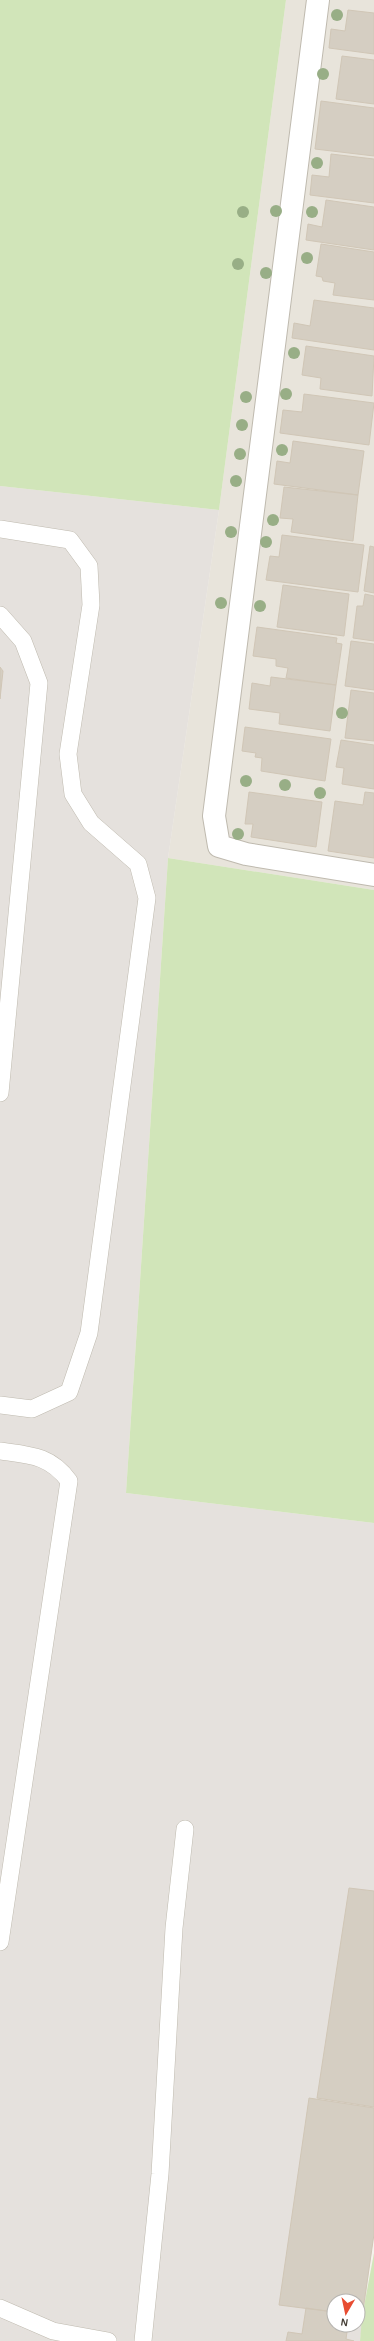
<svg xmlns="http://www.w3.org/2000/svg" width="374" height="2341" font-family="'Alegreya Sans',sans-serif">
	<rect width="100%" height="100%" fill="#f5f2ec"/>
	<path fill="#e8e4db" d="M286 0H374V890L168 858 219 510Z"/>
	<path fill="#e5e1dd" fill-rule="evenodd" d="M0 486 219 510 168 858 126 1493 374 1523V2234L360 2341H0ZM334 2301H358V2325H334Z"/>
	<path fill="#d1e5b9" d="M0 0H286L219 510 0 486Z
		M168 858 374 890V1523L126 1493Z
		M374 2253V2341H360L362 2317Z"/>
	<path fill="#d5cec2" stroke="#d0c6b6" d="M348 10 374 13V54L329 48 331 29 345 31Z
		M342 56 374 60V104L336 99Z
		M321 101 374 108V156L315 149Z
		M331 154 374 159V203L310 195 312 175 329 177Z
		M326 200 374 207V250L306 240 308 224 322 227Z
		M321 244 374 252V300L333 295 335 283 323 281 322 277 316 276Z
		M314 300 374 308V350L292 338 294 323 310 326Z
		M306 346 374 356 372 396 320 389 321 378 302 375Z
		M304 394 374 403 369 445 280 433 283 410 302 412Z
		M293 441 364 451 358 495 274 484 277 461 290 463Z
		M284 487 358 495 353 541 291 532 293 519 280 518Z
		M282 535 364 545 358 592 266 580 270 556 279 557Z
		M370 546 374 547V593L364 591Z
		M283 585 349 594 344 636 277 627Z
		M365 594 374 596V641L353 638 357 606H363Z
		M257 627 337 638 336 643 342 644 336 685 286 678 288 668 276 666V659L253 656Z
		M351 641 374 644V690L345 686Z
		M0 667 3 671 0 699Z
		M271 677 336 685 330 731 279 724 280 713 249 709 252 683 270 686Z
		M351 690 374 693V741L345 738Z
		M245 727 331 739 325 781 261 771 262 758 255 757 256 753 242 751Z
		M341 740 374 745V789L342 784 344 768 336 767Z
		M249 792 322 802 316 847 251 837 253 824H245Z
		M365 792 374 793V858L328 851 335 801 363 805Z
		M349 1888 374 1891V2107L317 2098Z
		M309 2098 374 2108V2234L362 2317 358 2316V2301H334V2312L279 2305Z
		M306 2308 334 2312V2325H348L346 2339 354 2341H286L288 2332 302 2334Z"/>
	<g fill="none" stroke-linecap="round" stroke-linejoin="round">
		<defs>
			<path id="lane" d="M0 529 70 540 89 566 91 605 68 754 73 794 91 823 138 864 147 898 89 1333 69 1392 32 1409 0 1405
				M0 615 23 641 39 683 0 1093
				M0 1451C29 1455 50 1455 69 1481L0 1942
				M0 2308 53 2331 108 2341
				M143 2341 160 2174 174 1928 185 1829"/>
			<path id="street" d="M318 0 214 816 219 846 246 854 374 875"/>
		</defs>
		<use href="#lane" stroke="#bfbaaf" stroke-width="18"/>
		<use href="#street" stroke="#bfbaaf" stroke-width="24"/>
		<use href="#lane" stroke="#fff" stroke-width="17"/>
		<use href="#street" stroke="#fff" stroke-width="22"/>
	</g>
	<g fill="#98ae86">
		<circle cx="337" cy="15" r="6"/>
		<circle cx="323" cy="74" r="6"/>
		<circle cx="317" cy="163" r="6"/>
		<circle cx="276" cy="211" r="6"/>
		<circle cx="243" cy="212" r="6"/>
		<circle cx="312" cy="212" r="6"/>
		<circle cx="307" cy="258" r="6"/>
		<circle cx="238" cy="264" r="6"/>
		<circle cx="266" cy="273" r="6"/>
		<circle cx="294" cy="353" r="6"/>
		<circle cx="286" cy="394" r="6"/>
		<circle cx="246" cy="397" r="6"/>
		<circle cx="242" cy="425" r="6"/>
		<circle cx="282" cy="450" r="6"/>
		<circle cx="240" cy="454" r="6"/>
		<circle cx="236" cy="481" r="6"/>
		<circle cx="273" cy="520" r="6"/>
		<circle cx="231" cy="532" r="6"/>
		<circle cx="266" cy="542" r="6"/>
		<circle cx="221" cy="603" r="6"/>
		<circle cx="260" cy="606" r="6"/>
		<circle cx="342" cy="713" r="6"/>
		<circle cx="246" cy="781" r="6"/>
		<circle cx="285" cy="785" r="6"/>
		<circle cx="320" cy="793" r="6"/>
		<circle cx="238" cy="834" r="6"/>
	</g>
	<g transform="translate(346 2313) rotate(189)"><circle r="19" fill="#ffffff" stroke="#b6b4b0"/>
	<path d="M0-3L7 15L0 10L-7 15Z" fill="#e74c31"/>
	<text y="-6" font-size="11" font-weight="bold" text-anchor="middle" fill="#49433a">N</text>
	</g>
</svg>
